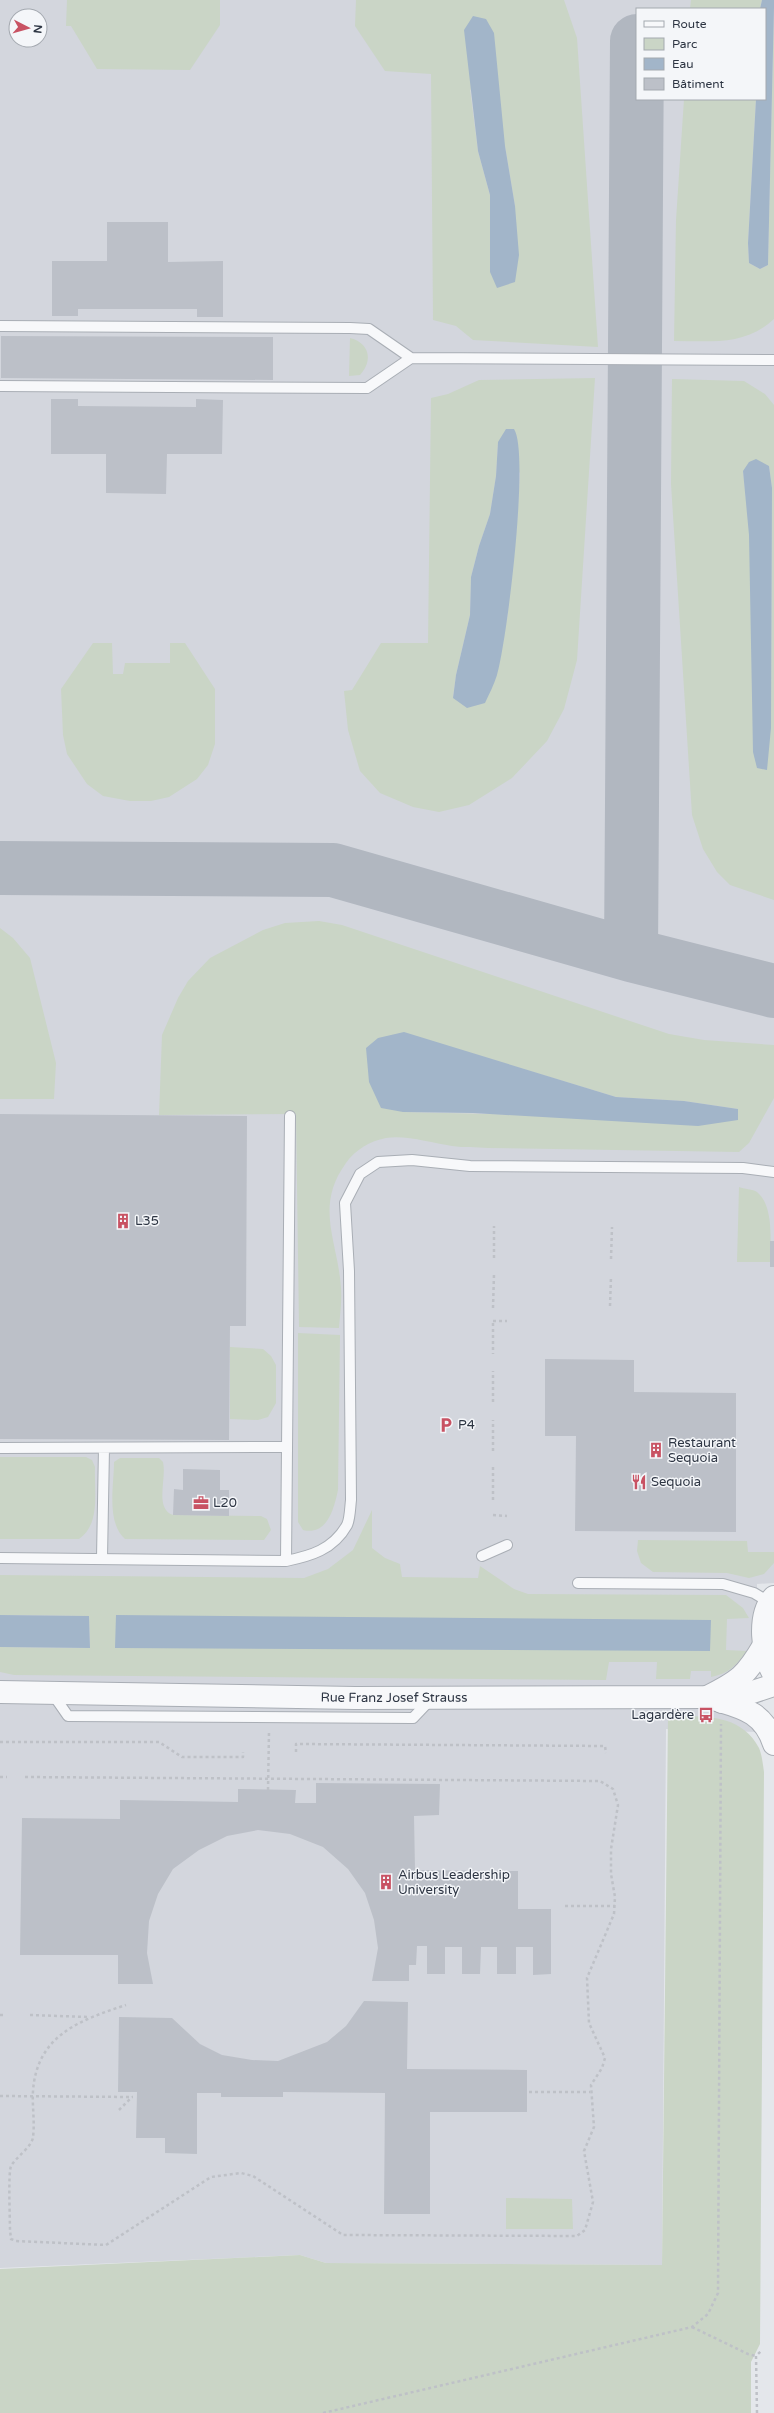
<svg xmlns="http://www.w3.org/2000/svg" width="774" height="2413" font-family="'Varela Round',sans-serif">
	<rect width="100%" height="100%" fill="#e4e7eb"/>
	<path fill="#d3d6dd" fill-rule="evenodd" d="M0 0H774V1583L757 1584V1732L666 1729 662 2265 326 2263 300 2255 0 2268ZM637 9H765V99H637ZM16 16H40V40H16Z"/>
	<path fill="#cad5c6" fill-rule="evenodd" d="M67 0H220V25L190 70 97 69 71 26H66Z
		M356 0H564L577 38 598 347 473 340 456 326 433 320 431 74 385 71 355 26ZM470 89 505 146 515 206 490 272V195L478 151Z
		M691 0H762L760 9H690Z
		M774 7V319C745 346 711 341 674 341L676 220 684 99H756L748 243 749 263 760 269 768 265Z
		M350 338C370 343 373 361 360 375L349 376Z
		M595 378 577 660 564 709 547 741 512 778 469 805 439 812 413 807 380 793 360 771 348 730 344 691 352 690 381 643H428L431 398 448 394 479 380ZM498 442 520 473 517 523 507 620 453 697 456 675 470 615 471 577 479 546 490 514 496 476Z
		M672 379 744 381 765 394 774 405V900L730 885 717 872 703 849 692 815 671 484ZM769 466 772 488 771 728 743 471Z
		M93 643H112L113 674H123L125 663H170V643H185L215 689V744L208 765 197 779 169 797 151 801H130L103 796 87 784 67 754 63 735 61 689Z
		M319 921 342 925 669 1034 704 1040 774 1045V1098L749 1143 739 1152 488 1148C476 1147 464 1148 452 1146 431 1143 407 1135 386 1138 370 1141 355 1150 346 1163 314 1207 338 1241 341 1288 342 1301 340 1315 339 1328L299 1327 296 1114 159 1115 162 1035 178 998 188 981 210 958 263 930 285 923ZM404 1033 616 1097 684 1101 738 1109V1120L403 1112Z
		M0 928 13 938 30 958 56 1063 54 1099H0Z
		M739 1187C744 1189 753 1189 757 1192 774 1206 770 1239 771 1262H737Z
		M298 1333 340 1335 338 1490C334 1509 327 1536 303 1530L298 1522Z
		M230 1347 263 1349 271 1356 276 1365V1403L268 1417 258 1420 230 1419Z
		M0 1457H86L92 1460 95 1467C94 1491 101 1524 79 1539H0Z
		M120 1458H159L163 1462C167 1479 154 1508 173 1515L261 1516 267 1519 271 1530 264 1540 125 1539C106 1522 114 1486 114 1462Z
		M372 1510V1548L385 1558 400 1564 402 1577 478 1578 480 1566 514 1589 528 1594 726 1595 743 1608 749 1618 727 1619 726 1650 747 1651C737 1665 728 1674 711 1677V1671H691L690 1679H656L657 1662H609L606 1680 14 1675 0 1672V1647L90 1648 89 1616 0 1615V1575L304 1578 328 1569 353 1550Z
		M638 1540 747 1541 748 1552H774V1563L764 1574 749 1578 727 1573 653 1572 641 1563 637 1551Z
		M668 1716C702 1716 741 1713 759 1748 762 1755 763 1765 764 1772L760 2344 751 2362V2413H0V2269L300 2255 326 2263 662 2265Z
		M506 2198 572 2199 573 2229H506Z"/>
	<path fill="#a2b5c9" d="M762 0H774V7L768 265 760 269 749 263 748 243 756 99H765V9H760Z
		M473 16 486 19 494 33 505 146 515 206 519 255 515 282 497 288 490 272V195L478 151 464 30Z
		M506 429H514C530 453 507 641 497 675 494 685 489 694 485 703L467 708 453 698 456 675 470 615 471 577 479 546 490 514 496 476 498 442Z
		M756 459 769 466 772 488 771 728 767 770 757 768 753 752 749 535 743 471 749 462Z
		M404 1032 616 1097 684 1101 738 1109V1120L698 1126 473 1113 403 1112 381 1108 369 1082 366 1048 378 1038Z
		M0 1615 89 1616 90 1648 0 1647Z
		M116 1615 711 1620 710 1651 115 1648Z"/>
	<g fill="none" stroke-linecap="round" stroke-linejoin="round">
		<path stroke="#b1b7c0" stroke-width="54" d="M0 868 333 870 631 955 774 991
			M631 955 637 41"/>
	</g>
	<path fill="#bcc0c8" d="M107 222H168V262L223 261V317H197V309H78V316H52V261H107Z
		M1 336 273 337V380L1 378Z
		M51 399H78V406L196 407V399L223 400 222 454H167L166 494 106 493V454H51Z
		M0 1114 247 1116 246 1326H230L229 1440 0 1439Z
		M770 1241H774V1267H770Z
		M545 1359 634 1360V1392L736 1393V1532L575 1531 576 1436H545Z
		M183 1469 220 1470V1490H229V1516L173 1515 174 1489 183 1490Z
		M316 1783 440 1784 439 1815 414 1816 415 1870 518 1871V1909H551V1974L533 1975V1947H516V1974H497V1947H481L480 1974H462V1947H445V1974H427V1946H417L416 1965H409V1981H372L378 1948 374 1920 365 1893 348 1869 323 1847 290 1834 258 1830 227 1836 199 1850 173 1869 158 1894 149 1921 147 1953 153 1984H118V1955H20L22 1818 120 1819V1800L238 1802V1789L296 1790 295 1803H316Z
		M364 2001 408 2002 407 2069 527 2070V2112H430V2214H384L385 2093 283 2092V2097H221V2093H197V2154L165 2153V2138H136L137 2092H118L119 2017 172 2018 200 2044 222 2055 252 2060 278 2061 327 2042 346 2026Z"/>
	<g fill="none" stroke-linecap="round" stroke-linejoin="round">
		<defs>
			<path id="service" d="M0 326 350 328 369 329 411 358 774 360
				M0 386 367 388 411 358
				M0 1448 287 1447
				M482 1556 507 1545
				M0 1558 286 1561C310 1556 333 1550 347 1525 350 1519 350 1508 351 1500L349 1271 345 1203 360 1174 378 1162 412 1160 470 1166 743 1168 774 1172
				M102 1558 104 1448
				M286 1561 290 1116
				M578 1583 723 1584 754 1593 769 1602
				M52 1693 68 1716 413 1718 431 1699"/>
			<g id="tertiary">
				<path d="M774 1597C757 1615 762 1655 774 1675"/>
				<path id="s1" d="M0 1692 355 1698 707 1697C739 1681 746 1676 764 1645"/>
				<path d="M707 1697C738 1707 763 1709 774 1744"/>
				<path d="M722 1702 774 1685"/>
			</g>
		</defs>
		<use href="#service" stroke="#a9aeb5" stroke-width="12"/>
		<use href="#tertiary" stroke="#a9aeb5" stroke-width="24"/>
		<path stroke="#bec1c7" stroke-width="2.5" stroke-dasharray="3 3" stroke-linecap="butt" d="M494 1258V1226
			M611 1259 612 1227
			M610 1306 611 1277
			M493 1308 494 1274
			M493 1321H507
			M493 1323V1354
			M493 1402V1371
			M493 1451V1420
			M493 1500V1467
			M493 1515 507 1516
			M0 1742H159L182 1757H243V1752
			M296 1752V1744L605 1746 606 1753
			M0 1777H7
			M25 1777 600 1781 613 1789 618 1805 611 1849V1874L615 1897 614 1914 587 1978 589 2023 605 2058 602 2068 591 2085 594 2127 584 2151 593 2202 585 2230 577 2236 343 2235 253 2176 241 2173 211 2177 106 2245 16 2241 11 2239 10 2230C10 2219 8 2173 11 2166 16 2157 32 2147 33 2137 35 2122 32 2106 33 2091 37 2035 80 2020 126 2005
			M268 1790 269 1732
			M565 1906H615
			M0 2015H6
			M30 2015 88 2017
			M529 2092H590
			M0 2096 133 2097
			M119 2110 132 2097
			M692 2327 748 2354 756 2356
			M323 2413 692 2327 708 2314 718 2293 721 1724
			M757 2413 756 2356 762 2350"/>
		<use href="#service" stroke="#f7f8fa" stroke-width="10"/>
		<use href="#tertiary" stroke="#f7f8fa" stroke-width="22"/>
	</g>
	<defs>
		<symbol id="building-bare" viewBox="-9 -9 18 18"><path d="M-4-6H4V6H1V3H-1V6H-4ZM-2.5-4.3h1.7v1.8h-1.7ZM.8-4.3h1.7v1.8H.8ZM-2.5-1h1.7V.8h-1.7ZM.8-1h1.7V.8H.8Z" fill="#c85263" stroke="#f4f6f9" stroke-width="2.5" paint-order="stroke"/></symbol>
		<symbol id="parking-bare" viewBox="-9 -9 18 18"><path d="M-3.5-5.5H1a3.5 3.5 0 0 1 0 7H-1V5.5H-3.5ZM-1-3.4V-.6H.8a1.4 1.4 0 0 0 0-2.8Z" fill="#c85263" stroke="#f4f6f9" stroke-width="2.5" paint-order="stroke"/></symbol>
		<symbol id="restaurant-bare" viewBox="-9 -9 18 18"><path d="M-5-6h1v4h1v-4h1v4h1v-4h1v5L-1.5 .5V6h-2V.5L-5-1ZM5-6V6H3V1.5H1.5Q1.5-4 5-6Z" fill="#c85263" stroke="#f4f6f9" stroke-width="2.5" paint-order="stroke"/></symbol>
		<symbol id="office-bare" viewBox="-9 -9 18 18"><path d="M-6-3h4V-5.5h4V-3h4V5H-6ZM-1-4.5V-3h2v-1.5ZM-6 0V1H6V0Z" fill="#c85263" stroke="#f4f6f9" stroke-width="2.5" paint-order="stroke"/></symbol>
		<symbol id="bus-bare" viewBox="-9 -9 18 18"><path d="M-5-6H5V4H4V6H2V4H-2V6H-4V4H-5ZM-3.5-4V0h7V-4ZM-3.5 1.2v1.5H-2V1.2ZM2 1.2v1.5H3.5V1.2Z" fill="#c85263" stroke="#f4f6f9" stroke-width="2.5" paint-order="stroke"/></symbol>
	</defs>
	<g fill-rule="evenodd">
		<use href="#building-bare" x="112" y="1210" width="22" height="22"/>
		<use href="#parking-bare" x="435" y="1414" width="22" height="22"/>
		<use href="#building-bare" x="645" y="1439" width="22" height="22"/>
		<use href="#restaurant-bare" x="628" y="1471" width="22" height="22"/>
		<use href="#office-bare" x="190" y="1492" width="22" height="22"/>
		<use href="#bus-bare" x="695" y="1704" width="22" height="22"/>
		<use href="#building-bare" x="375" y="1871" width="22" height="22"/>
	</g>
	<g text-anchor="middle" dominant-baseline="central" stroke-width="3" stroke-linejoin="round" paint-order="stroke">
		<g font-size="13" fill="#2d3543" stroke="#f4f6f9" text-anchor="start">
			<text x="135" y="1221">L35</text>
			<text x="458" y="1425">P4</text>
			<text x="668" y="1443">Restaurant<tspan x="668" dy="15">Sequoia</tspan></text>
			<text x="651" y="1482">Sequoia</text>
			<text x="213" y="1503">L20</text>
			<text x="694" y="1715" text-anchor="end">Lagardère</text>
			<text x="398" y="1875">Airbus Leadership<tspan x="398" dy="15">University</tspan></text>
		</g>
		<g font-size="13" fill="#2d3543" stroke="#f4f6f9">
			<text stroke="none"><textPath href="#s1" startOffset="394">Rue Franz Josef Strauss</textPath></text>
		</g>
	</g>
	<rect x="636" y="8" width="130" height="92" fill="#f4f6f9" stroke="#a4a9b0"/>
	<rect x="644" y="21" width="20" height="6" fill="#f7f8fa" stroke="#a4a9b0"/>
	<text x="672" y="28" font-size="12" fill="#2d3543">Route</text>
	<rect x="644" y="38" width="20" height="12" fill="#cad5c6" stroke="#a4a9b0"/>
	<text x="672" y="48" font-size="12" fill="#2d3543">Parc</text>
	<rect x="644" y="58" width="20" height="12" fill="#a2b5c9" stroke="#a4a9b0"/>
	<text x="672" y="68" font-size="12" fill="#2d3543">Eau</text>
	<rect x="644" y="78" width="20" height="12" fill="#bcc0c8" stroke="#a4a9b0"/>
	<text x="672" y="88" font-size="12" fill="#2d3543">Bâtiment</text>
	<g transform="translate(28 28) rotate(96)"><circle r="19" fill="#f4f6f9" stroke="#a4a9b0"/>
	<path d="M0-3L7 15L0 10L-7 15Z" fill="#c85263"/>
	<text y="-6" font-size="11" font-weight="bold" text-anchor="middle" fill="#2d3543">N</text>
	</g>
</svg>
